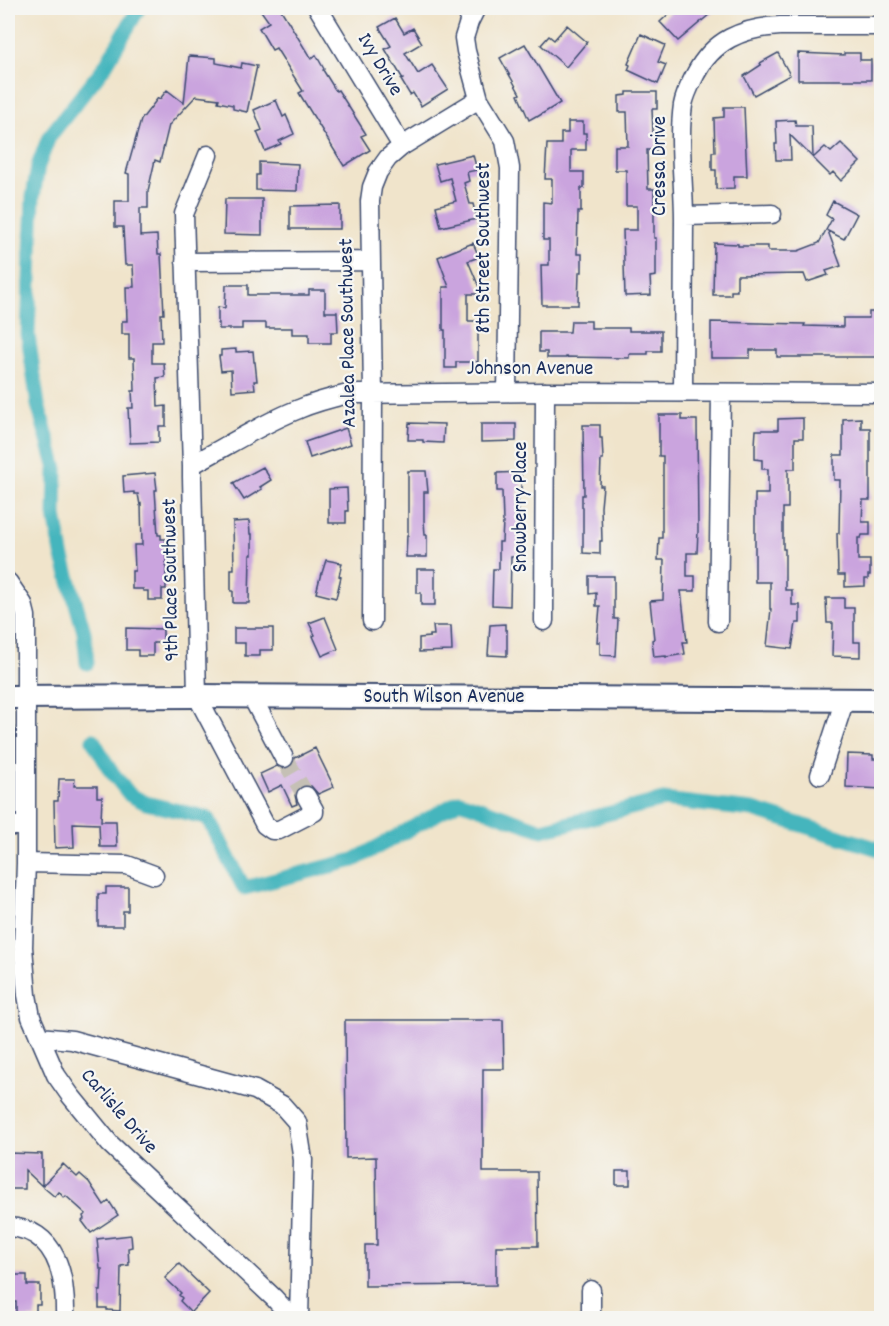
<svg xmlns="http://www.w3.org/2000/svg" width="889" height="1326" font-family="Dekko,sans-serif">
	<rect width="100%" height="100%" fill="#f6f6f2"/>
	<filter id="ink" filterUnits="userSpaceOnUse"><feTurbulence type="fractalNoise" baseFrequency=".0167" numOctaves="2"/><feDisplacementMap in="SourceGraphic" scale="12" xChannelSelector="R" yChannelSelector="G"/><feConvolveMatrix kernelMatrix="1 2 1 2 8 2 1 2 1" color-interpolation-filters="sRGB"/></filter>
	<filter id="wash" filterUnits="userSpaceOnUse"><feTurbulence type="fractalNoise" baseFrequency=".008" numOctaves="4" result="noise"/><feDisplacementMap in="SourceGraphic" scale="24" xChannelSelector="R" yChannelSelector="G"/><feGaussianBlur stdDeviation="1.35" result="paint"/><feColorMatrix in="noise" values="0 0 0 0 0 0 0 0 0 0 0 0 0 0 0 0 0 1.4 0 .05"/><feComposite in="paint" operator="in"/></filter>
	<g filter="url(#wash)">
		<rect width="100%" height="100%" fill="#f0e4cb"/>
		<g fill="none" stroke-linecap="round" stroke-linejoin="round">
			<path stroke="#45b5bd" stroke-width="15" d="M87 663 84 632 62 554 55 515 56 469 38 405 28 335 33 197 38 166 49 137 105 66 139 8
				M93 740 110 770 130 795 146 803 208 818 244 888 354 860 460 801 542 830 663 800 753 810 882 850"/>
		</g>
		<g id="blocks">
			<path fill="#caa4de" d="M259 8H280L311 59 316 55 324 69 323 70 336 91 338 90 366 134 361 136 370 150 344 166 299 93 303 91 276 48 272 50 259 28 269 22Z
				M675 8H717L678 41 660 22Z
				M395 18 404 33 413 28 422 43 405 53 418 74 432 65 448 89 421 106 413 93 410 95 401 80 403 79 385 49 391 46 379 27Z
				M567 25 587 42 566 67 541 45 549 36 554 40Z
				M641 34 665 45 658 62 666 65 658 84 628 70 630 65 628 64Z
				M525 44 560 103 537 117 536 116 529 120 518 95 520 94 500 58Z
				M778 53 790 75 754 95 744 76 761 65 760 63Z
				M798 53 844 55V53H860V60H871V80H798Z
				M189 56 216 58V63L241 68 242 63 257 66 247 112 233 109V105L218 102 219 99 196 96 169 125 160 162 155 160 148 191V208H140V236L157 235 158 254H161L164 314H161L162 342H152V363H164L165 377 157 378 158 407 166 406V426H159V442L130 443 128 408H133L132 391H135L134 358H129V334H122V321H127L126 287H134L133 265H125L123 227H115V201H129V174L126 173 141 120 158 98 160 99 167 90 184 103Z
				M627 92H657V109H652L653 132H656V150H647L648 189H654V238H656V276L650 277 651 295 625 296 623 230H637V206H626V170H615V146H628L627 112H619V96L627 95Z
				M276 100 283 117 286 115 294 134 279 141 281 144 265 151 257 132 262 130 254 110Z
				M724 107H744L747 176H734V188L716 189V170H712V152H715L714 118 724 117Z
				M795 120 796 126H812L813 158 790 135 791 160H776L775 144H777L776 121Z
				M568 122H583V133H586V150H571V172H584V188H581V212H578L577 254H582V272H579L578 305H542L541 265H549V240H543V202L552 203V179H545L547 144H561V133H568Z
				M841 143 860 162 841 181 833 172 830 175 813 158 825 147 831 152Z
				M473 155 477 170 467 172 469 181 464 183 470 204H473L477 219 441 227 436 206 456 201 450 178 440 181 435 164Z
				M259 162 298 164 297 191 256 190V175H259Z
				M225 199H262V235L224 234Z
				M833 201 857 214 844 239 828 231 841 266 826 271 828 275 807 282 804 274 737 275V291H731V295H713L714 243 738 244V246H768V251H798L819 243 832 219 826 215Z
				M340 205V229H290V206Z
				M473 243 479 257 468 261 482 294H468V321H478V362H456V368H445V330H443V287H449L438 257Z
				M226 285H248V295H309V290H325V312H337L338 332H331V343H309V334H292V328H266V323H242V329H219V323H218V307L225 308Z
				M869 312H881L882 347H879V357H777V350H750V358H711V322L805 324 804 326 843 327V318H869Z
				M571 321H591V328H629V331H661V351H648V354H629V358L566 357V358H547V352H539V332H570Z
				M236 349V352L253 351 254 362H255L257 381H254L255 389 232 391 231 370 221 371 219 356H221V350Z
				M659 415H682V420H697L698 531 697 553H687V576H695V591H681L687 642H683L685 654 666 657V656L654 657 652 640 654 639 650 601 663 600 664 560H658L659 538H662V508H663V456H659Z
				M803 418V438H795V469H788V508H783V549H785V590H792V605H800V623H796L792 649 767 646 771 609H770V582H755V494H768V469H762V460L755 459V445L756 430H778V419Z
				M861 418V428H870V500H863L862 522H870V535H862L861 538H858V560H870V575H868V579H865V586L845 587V575H838L837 533H839L840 480H834V455H843V419Z
				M409 423 444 424 443 443 423 442V440H408Z
				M481 424H516V441L481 442Z
				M583 425H600V438H602L603 459H601L600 486H603L601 507 602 541H600V554L583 553V507H582V495H584Z
				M346 428 351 444 310 458 305 442Z
				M263 467 271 480 260 487 262 489 244 500 233 483Z
				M408 471H426L428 492H424V521L425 535H427V557H406L407 535H408Z
				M521 472V490H518L519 522H521L522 545H517V557H511L510 606 492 605 493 569H499V542H502L503 522 502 491H497V473Z
				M155 473 157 490H155L158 535H161V539H166V589H162V600H148V591H143V589H132V571H135L134 545H142L141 504 140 505 138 494H134V492L124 493 123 476Z
				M347 488 348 511H346V523H329V489Z
				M249 521 250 534H252V555H250L249 603H233V591H231V569H234L233 522Z
				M326 560 342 563 339 576 341 577 336 598 316 593 321 573H322Z
				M417 569H435V605H421V593H417Z
				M589 576H614V619H618L616 656 600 655V642H597L600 606H596V593L589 594Z
				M826 598H844V608H854V642H860V657L832 656 833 623H827Z
				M325 617 338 649 322 656 313 636 315 635 309 623Z
				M505 624V630H507V656L488 655 490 625Z
				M433 626H451L452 651 419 652V638L430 637V635H434Z
				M126 628 163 629V643H153V656H138V650H126Z
				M234 628H273V650H260V656H245V643H234Z
				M315 748 334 787 318 794 311 786 307 785 301 786 297 790 295 795 297 804 292 806 282 785 268 792 260 774 277 766 283 769 289 768 294 763 295 758Z
				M847 754 873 755V759H882V789L846 787Z
				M59 779H75L74 786H97V797H102L101 821H116L117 847H100L99 824 73 823 74 847 55 848 54 801H58Z
				M106 887H128V911H123V926H98V894H106Z
				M345 1020H503L504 1069H483V1172H537L538 1246H496V1285L365 1286V1245H377L376 1157 346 1158Z
				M8 1153 42 1154V1186L25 1170V1189H8Z
				M63 1164 77 1177 80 1174 89 1182 104 1205 109 1201 118 1215 91 1233 82 1221 84 1219 83 1216 86 1214 66 1196 64 1198 59 1192 55 1197 42 1186Z
				M616 1171H630V1185H616Z
				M131 1235 132 1247 128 1248 129 1265 121 1266 120 1311 107 1310V1308H99V1291H101L102 1269H100L97 1239Z
				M179 1264 209 1293 191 1312 180 1301 182 1298 179 1295 181 1293 165 1278Z
				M8 1275H27V1285H40V1305H36V1318H16V1302H8Z"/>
		</g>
	</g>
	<g filter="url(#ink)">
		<use href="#blocks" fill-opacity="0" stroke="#3b4a6e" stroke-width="1.5"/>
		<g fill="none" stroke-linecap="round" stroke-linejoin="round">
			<path stroke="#c5c0b5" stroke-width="18" stroke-dasharray="18 9" stroke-linecap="butt" d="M284 758 306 796"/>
			<defs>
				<path id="minor" d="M318 8 402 146
					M476 8 469 22 464 38 466 51 479 99 505 141 510 168 507 392
					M684 216 772 214
					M185 262 371 261
					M683 392C683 335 684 277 684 219 684 183 678 140 683 105 685 94 690 85 695 75 713 40 742 28 780 26H882
					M192 467 184 214 208 155
					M8 582 23 604 26 616V863L23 947 27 995 31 1017 56 1075 70 1095 110 1144 274 1298 292 1318
					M372 621 373 393 370 201 372 187 378 172 388 158 402 146 479 99
					M544 621 545 392
					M718 622 721 393
					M252 697 284 758
					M820 775 845 699
					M306 796 314 810V812L279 830H272L265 825 197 696 192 477V467L195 463C229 445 263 423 299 409 315 402 331 398 348 394L545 392 882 393
					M8 826H26
					M26 863 127 865 154 875
					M39 1037 72 1040 255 1090 282 1105 297 1122 303 1160 299 1318
					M8 1227C58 1229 66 1278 65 1318
					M591 1290V1318"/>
				<path id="major" d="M8 697 197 696 882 700"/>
			</defs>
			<use href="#minor" stroke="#3b4a6e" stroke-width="21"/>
			<use href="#major" stroke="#3b4a6e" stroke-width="26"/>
			<use href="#minor" stroke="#fff" stroke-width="18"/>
			<use href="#major" stroke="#fff" stroke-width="22"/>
		</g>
	</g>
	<g text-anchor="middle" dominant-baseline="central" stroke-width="4.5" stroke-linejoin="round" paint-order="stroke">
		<g font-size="21" fill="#1b2f5e" stroke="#f6f6f2">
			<text transform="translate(379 65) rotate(59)">Ivy Drive</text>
			<text transform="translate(661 166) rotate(-90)">Cressa Drive</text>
			<text transform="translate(485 248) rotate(-90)">8th Street Southwest</text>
			<text transform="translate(349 333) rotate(-91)">Azalea Place Southwest</text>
			<text x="530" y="370">Johnson Avenue</text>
			<text transform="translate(522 507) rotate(-90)">Snowberry Place</text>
			<text transform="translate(172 580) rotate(-91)">9th Place Southwest</text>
			<text x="444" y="698">South Wilson Avenue</text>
			<text transform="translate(118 1112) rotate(49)">Carlisle Drive</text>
		</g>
	</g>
	<rect width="889" height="1326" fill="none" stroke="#f6f6f2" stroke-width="30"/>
</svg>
